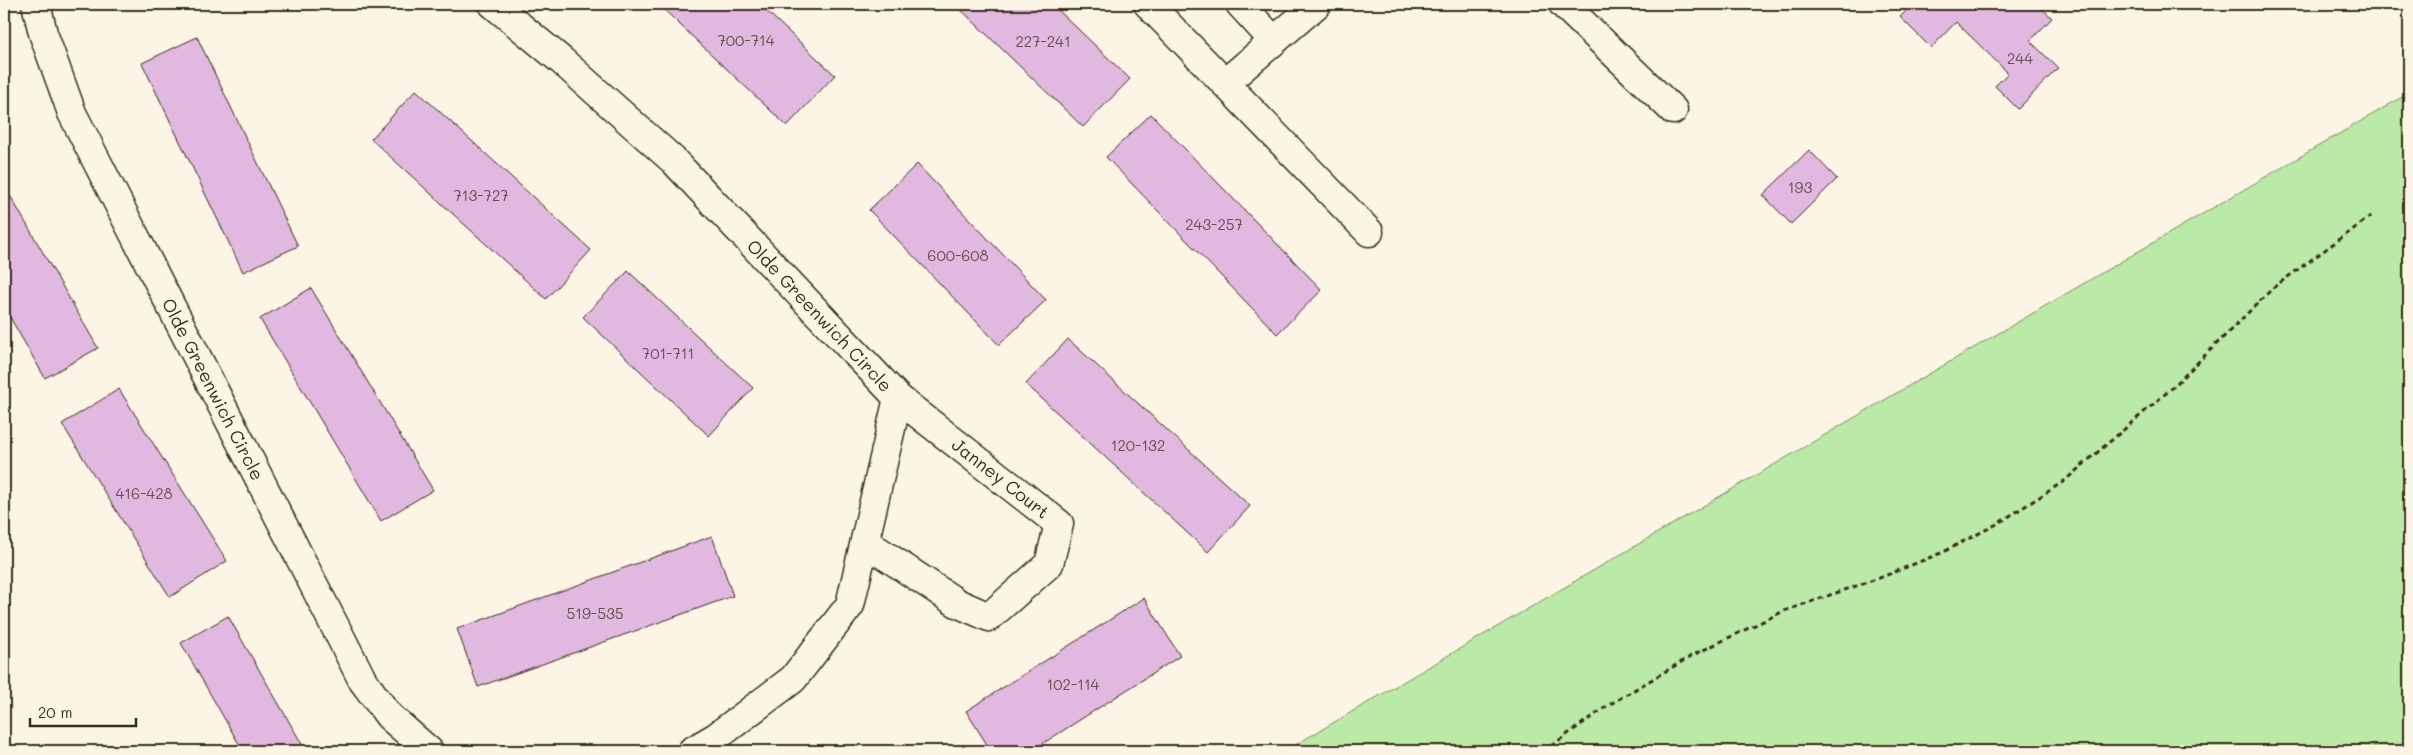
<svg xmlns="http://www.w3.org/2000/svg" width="2413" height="755" font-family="Mali,sans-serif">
	<rect width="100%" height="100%" fill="#fcf5e5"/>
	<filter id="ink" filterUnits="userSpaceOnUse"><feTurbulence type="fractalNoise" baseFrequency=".02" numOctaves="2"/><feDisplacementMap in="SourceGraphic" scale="10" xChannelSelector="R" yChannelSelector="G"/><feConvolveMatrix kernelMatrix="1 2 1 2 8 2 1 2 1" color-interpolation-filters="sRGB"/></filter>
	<g filter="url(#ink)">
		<path fill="#bbe9a7" stroke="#7b8a62" d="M2409 93V751H1285Z"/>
		<path fill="#e1b8df" stroke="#3b2a1e" d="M658 4H759L835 75 787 126Z
			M955 4H1052L1130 79 1083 127Z
			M1913 4H2037L2052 18 2030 41 2058 68 2018 109 1995 86 2008 73 1956 22 1931 48 1900 17Z
			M197 37 298 246 243 272 142 63Z
			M416 90 591 250 546 299 371 139Z
			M1151 114 1322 290 1277 334 1106 157Z
			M1809 150 1837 179 1791 224 1763 195Z
			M917 164 1046 300 999 345 869 210Z
			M4 185 98 348 45 378 4 307Z
			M628 271 753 388 709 436 583 317Z
			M311 288 433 490 381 521 260 319Z
			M1068 339 1250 506 1208 552 1026 384Z
			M119 389 227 561 170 597 62 424Z
			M712 536 733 596 478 687 457 629Z
			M1144 598 1180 656 1031 751H991L966 711Z
			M228 616 306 751H243L181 643Z
			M885 745 890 751H877Z"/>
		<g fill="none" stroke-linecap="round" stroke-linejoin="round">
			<defs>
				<g id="street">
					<path id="s1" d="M36 4 43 33 72 113 363 681 389 716 429 751"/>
					<path id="s2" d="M493 4 562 61 674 161 898 398 850 605 793 679 716 737 692 751"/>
					<path d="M1148 4 1369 232"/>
					<path d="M1240 4 1274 41"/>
					<path d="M1563 4 1673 110"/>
					<path d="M1225 83 1317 4"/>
					<path d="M865 542 957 603 989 617 1049 564 1059 524 898 398"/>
				</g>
			</defs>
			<use href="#street" stroke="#3b2a1e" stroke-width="31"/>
			<path stroke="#3b2a1e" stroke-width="3" stroke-dasharray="5 4" stroke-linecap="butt" d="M1544 751 1607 706 1693 655 1784 611 1882 577 1941 553 1997 524 2063 482 2172 388 2274 287 2374 214"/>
			<use href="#street" stroke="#fcf5e5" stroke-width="28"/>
		</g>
	</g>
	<g text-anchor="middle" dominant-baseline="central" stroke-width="4" stroke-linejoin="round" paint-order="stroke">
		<g font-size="15" fill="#644e4e">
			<text x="746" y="40">700-714</text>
			<text x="1043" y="41">227-241</text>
			<text x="2020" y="58">244</text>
			<text x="1800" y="187">193</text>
			<text x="481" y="195">713-727</text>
			<text x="1214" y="224">243-257</text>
			<text x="958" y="255">600-608</text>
			<text x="668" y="353">701-711</text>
			<text x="1138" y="445">120-132</text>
			<text x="144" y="493">416-428</text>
			<text x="595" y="613">519-535</text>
			<text x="1073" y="684">102-114</text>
		</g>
		<g font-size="18" fill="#3b2a1e" stroke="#fcf5e5">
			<text stroke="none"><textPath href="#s2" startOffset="452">Olde Greenwich Circle</textPath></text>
			<text stroke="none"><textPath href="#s1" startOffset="425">Olde Greenwich Circle</textPath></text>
			<text transform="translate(1001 478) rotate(38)">Janney Court</text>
		</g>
	</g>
	<rect width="2413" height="755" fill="none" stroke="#fcf5e5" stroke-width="20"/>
	<rect x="10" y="10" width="2393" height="735" fill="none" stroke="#3b2a1e" stroke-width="2" filter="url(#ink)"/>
	<path d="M30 718v8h106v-8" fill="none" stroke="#3b2a1e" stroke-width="2.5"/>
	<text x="38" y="718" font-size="15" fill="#3b2a1e" stroke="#fcf5e5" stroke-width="4" paint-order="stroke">20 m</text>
</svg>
